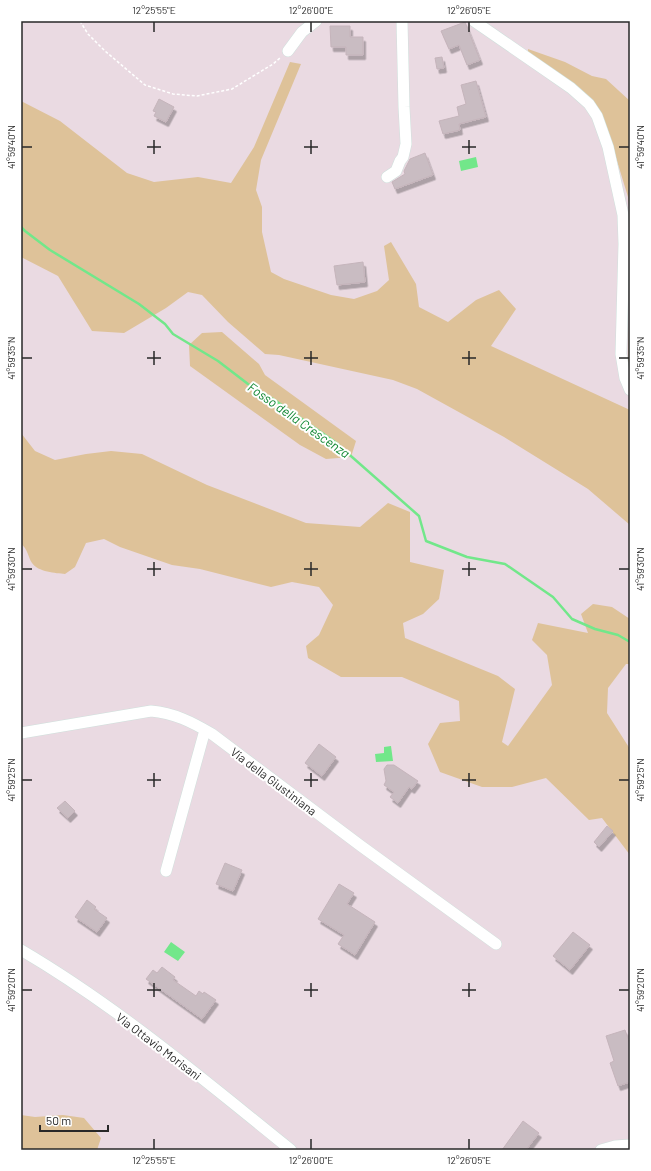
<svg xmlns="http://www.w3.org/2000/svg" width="651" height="1171" font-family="Barlow,sans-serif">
	<defs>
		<filter id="shadow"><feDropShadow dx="2.5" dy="4.5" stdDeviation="0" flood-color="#0004"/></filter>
	</defs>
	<rect width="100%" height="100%" fill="#eadae2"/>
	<path fill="#dec299" d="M528 49 565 62 592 76 606 79 630 101V213L628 197 607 128 595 103 528 55Z
		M290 62 301 64 261 160 256 190 262 207V232L271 272 284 279 331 295 354 299 377 291 389 280 384 246 391 242 416 284 419 307 448 322 476 300 499 290 516 309 491 346 630 410V525L588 489 504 437 417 389 393 380 279 355 265 354 228 322 202 295 188 292 166 308 124 333 92 331 58 276 21 257V101L60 121 127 173 154 182 198 177 231 183 254 147Z
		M630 284V368L628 359Z
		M222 332 259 364 265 375 356 441 351 457 326 459 300 445 190 366 189 345 202 333Z
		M21 433 35 451 55 460 86 454 111 451 142 454 207 485 306 523 360 527 388 503 410 512V562L444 570 439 599 423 614 403 623 405 638 498 676 515 689 502 742 508 746 552 685 547 655 532 640 538 623 588 633 581 614 593 604 612 607 630 619V664H626L608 688 607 713 630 749V855L602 818 589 820 546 778 512 787H482L440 772 428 744 440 723 460 721 459 701 402 677H341L308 658 306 646 319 635 333 605 319 587 292 582 271 587 200 569 172 565 120 547 104 539 86 543 75 567 65 574C56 573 38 572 32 563 28 557 28 549 21 544Z
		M21 1115 35 1117 63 1115 84 1118 101 1138 97 1150H21Z"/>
	<path fill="#72e78a" d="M476 157 478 167 461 171 459 161Z
		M391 746 393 761 376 762 375 754 384 753V747Z
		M171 942 185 952 178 961 164 952Z"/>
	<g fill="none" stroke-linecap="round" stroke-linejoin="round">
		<path stroke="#72e78a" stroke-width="2.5" d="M21 227 25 231 50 250 139 304 165 324 173 334 218 361 248 384 273 399 335 442 419 516 426 541 467 557 505 564 553 597 572 619 595 629 618 635 630 642"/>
	</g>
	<path fill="#c9bcc2" stroke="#c5b4bb" filter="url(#shadow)" d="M465 22 480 60 467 65 459 45 449 49 441 31Z
		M330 26H350V37H363V55H346V47H331Z
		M442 57 444 68 437 69 435 58Z
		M476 81 486 117 459 124 460 130 443 134 439 121 459 116 457 107 466 104 461 85Z
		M159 99 174 107 166 122 154 116 156 112 153 111Z
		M425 153 433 175 395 189 392 182 405 174 404 171 410 159Z
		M363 262 365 282 337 285 334 266Z
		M319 744 336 757 322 776 305 763Z
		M387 765H394L418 781 412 789 409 787 398 803 390 797 394 792 384 785 386 781 384 769Z
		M65 801 75 811 68 818 57 808Z
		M607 826 613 831 599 847 594 842Z
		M225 863 242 870 233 891 216 884Z
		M339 884 354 893 347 904 375 922 355 955 338 944 344 935 318 919Z
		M87 900 96 907 94 909 107 918 97 932 75 917Z
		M573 932 590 945 570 970 553 956Z
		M162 967 175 977 173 980 196 996 199 991 203 994 204 992 216 1000 202 1019 146 979 153 970 157 973Z
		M625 1030 630 1044V1082L618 1086 610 1063 614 1061 606 1036Z
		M523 1121 539 1133 526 1150H502Z"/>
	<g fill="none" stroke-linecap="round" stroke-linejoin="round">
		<defs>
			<path id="minor" d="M474 21 571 88 589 104 597 116 608 147 623 215 624 244 621 354 625 378 630 390
				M288 51 302 32 316 21
				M387 177 396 171 400 161 403 157 406 144 404 107 402 21
				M21 733 151 711C174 713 192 722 212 734L361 846 496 944
				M166 871 205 730
				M21 950C118 1007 204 1080 291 1150
				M601 1150 615 1146 630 1145"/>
		</defs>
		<use href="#minor" stroke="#cfe0dc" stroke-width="12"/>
		<path stroke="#fff" stroke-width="1.5" stroke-dasharray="3 2" stroke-linecap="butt" d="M80 21 88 34 105 51 145 85 173 94 197 96 232 89 273 64 280 58"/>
		<use href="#minor" stroke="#fff" stroke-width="11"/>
	</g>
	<path fill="none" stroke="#282828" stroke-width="1.5" d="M154 22V32M311 22V32M469 22V32M154 140V154M311 140V154M469 140V154M22 147H32M147 147H161M304 147H318M462 147H476M619 147H629M154 351V365M311 351V365M469 351V365M22 358H32M147 358H161M304 358H318M462 358H476M619 358H629M154 562V576M311 562V576M469 562V576M22 569H32M147 569H161M304 569H318M462 569H476M619 569H629M154 773V787M311 773V787M469 773V787M22 780H32M147 780H161M304 780H318M462 780H476M619 780H629M154 983V997M311 983V997M469 983V997M22 990H32M147 990H161M304 990H318M462 990H476M619 990H629M154 1139V1149M311 1139V1149M469 1139V1149"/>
	<g text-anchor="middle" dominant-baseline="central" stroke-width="4" stroke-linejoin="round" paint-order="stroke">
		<g font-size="12" fill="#282828" stroke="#fff">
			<text transform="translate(274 781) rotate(37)">Via della Giustiniana</text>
			<text transform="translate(159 1046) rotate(37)">Via Ottavio Morisani</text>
		</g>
		<g font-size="13" font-style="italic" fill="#148935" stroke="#fff">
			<text transform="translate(299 420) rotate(35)">Fosso della Crescenza</text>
		</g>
	</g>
	<rect width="651" height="1171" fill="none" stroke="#ffffff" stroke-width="44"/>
	<path d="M40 1125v6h68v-6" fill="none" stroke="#282828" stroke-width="2"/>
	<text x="46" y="1125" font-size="12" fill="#282828" stroke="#ffffff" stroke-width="3" paint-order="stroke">50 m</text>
	<rect x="22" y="22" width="607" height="1127" fill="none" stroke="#282828" stroke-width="1.5"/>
	<g font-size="10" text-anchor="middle" fill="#282828">
		<text x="154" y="14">12°25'55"E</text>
		<text x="311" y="14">12°26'00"E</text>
		<text x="469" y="14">12°26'05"E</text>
		<text transform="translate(11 147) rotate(-90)" y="4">41°59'40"N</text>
		<text transform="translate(640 147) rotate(-90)" y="4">41°59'40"N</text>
		<text transform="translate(11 358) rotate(-90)" y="4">41°59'35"N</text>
		<text transform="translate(640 358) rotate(-90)" y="4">41°59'35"N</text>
		<text transform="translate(11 569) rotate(-90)" y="4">41°59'30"N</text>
		<text transform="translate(640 569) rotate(-90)" y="4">41°59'30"N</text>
		<text transform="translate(11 780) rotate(-90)" y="4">41°59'25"N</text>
		<text transform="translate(640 780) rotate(-90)" y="4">41°59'25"N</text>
		<text transform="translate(11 990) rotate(-90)" y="4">41°59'20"N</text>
		<text transform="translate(640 990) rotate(-90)" y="4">41°59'20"N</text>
		<text x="154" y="1164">12°25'55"E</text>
		<text x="311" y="1164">12°26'00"E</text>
		<text x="469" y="1164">12°26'05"E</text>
	</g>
</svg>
